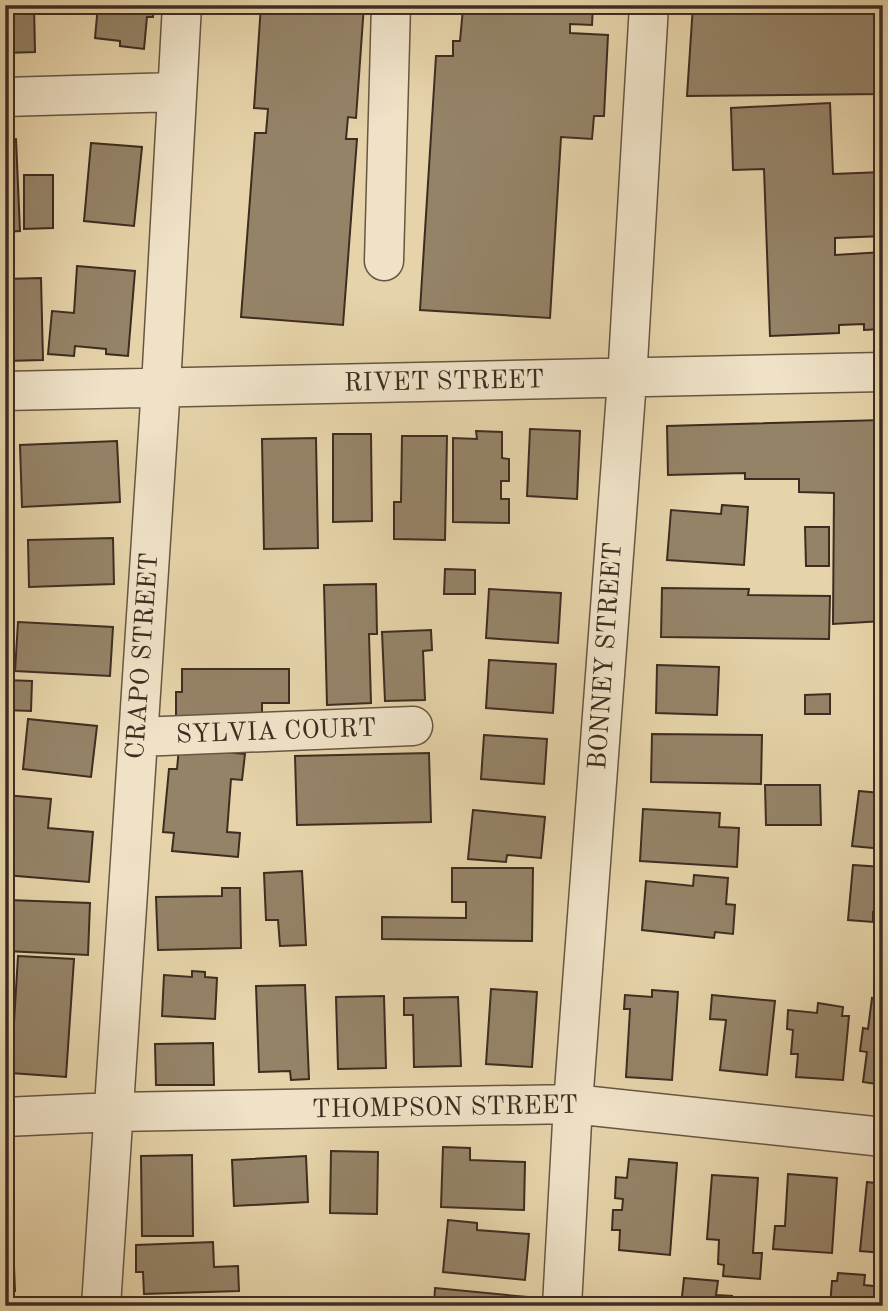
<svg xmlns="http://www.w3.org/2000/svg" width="888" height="1311" font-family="'Old Standard TT',serif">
	<rect width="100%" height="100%" fill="#e6d3a9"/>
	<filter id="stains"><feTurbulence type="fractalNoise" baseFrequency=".00286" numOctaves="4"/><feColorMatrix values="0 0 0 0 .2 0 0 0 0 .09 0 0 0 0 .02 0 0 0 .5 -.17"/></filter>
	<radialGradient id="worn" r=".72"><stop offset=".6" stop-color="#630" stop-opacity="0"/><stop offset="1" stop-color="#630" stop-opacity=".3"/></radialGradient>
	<path fill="#958368" stroke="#3d2d21" stroke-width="2" d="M5 5H34L35 52 5 53Z
		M98 5H154L153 17H147L144 49 120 46V41L95 38Z
		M261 5H364L356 118 348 117 346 139H357L343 325 241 317 255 133H266L268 109 254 108Z
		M511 5H593L592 25 570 24V33L608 35 604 116H594L592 139 561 137 550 318 420 310 436 56H453V41H460L463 8 510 10Z
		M693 5H883V94L687 96Z
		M830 103 833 174 883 172V236L835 238V255L883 252V329L864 330V324L839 325V333L770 336 764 169 733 170 731 108Z
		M16 139 20 231 5 232V140Z
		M91 143 142 147 134 226 84 221Z
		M24 175H53V228L24 229Z
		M77 266 135 271 128 356 106 354V349L75 346 74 356 48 354 52 311 74 313Z
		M41 278 43 360 5 361V279Z
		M883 420V621L833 624 834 493 799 492V479H745V473L668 475 667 426Z
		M530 429 580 431 577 499 527 496Z
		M476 431 502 432V458L509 459V481H501V499H509V523L453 522V438L477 439Z
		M333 434H371L372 521 333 522Z
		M402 436H447L445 540 394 539V502H401Z
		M316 438 318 548 264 549 262 439Z
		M117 441 120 502 22 507 20 445Z
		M722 505 748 507 744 565 667 560 671 510 721 514Z
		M805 527H829V566H806Z
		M113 538 114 584 29 587 28 540Z
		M445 569 475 570V594H444Z
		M376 584 377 634H369L371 703 327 705 324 585Z
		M662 588 749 589 748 595 830 596 829 639 661 637Z
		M489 589 561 593 558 643 486 638Z
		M18 622 113 627 110 676 15 671Z
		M431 630 432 650 423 651 425 700 385 701 382 632Z
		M489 660 556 664 553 713 486 708Z
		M657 665 719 667 717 715 656 713Z
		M182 669H289V703H262V718H176V692H182Z
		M5 680 32 681 31 711 5 710Z
		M830 694V714H805V695Z
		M28 719 97 726 91 777 23 769Z
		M652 734 762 735 761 784 651 782Z
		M484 735 547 739 544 784 481 779Z
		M179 748 245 754 242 780 231 779 227 832 240 833 238 857 172 851 174 833 163 832 169 769H177Z
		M429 753 431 822 297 825 295 756Z
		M765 785H820L821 825H766Z
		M859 791 880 793 879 799 883 800V849L852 846Z
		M5 795 51 799 48 828 93 832 89 882 5 875Z
		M643 809 720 813 719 827 739 828 737 867 640 861Z
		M473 810 545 817 541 858 507 855 506 862 468 859Z
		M853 865 883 867V913L873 912V922L848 920Z
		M452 868H533L532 941 382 939V917L466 918V902H452Z
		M302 871 306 945 280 946 278 920H266L264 873Z
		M694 875 728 878 726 904 735 905 733 934 715 932 714 938 642 930 646 881 693 886Z
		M222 888H240L241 948 158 950 156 897 222 896Z
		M8 900 90 903 88 955 6 951Z
		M18 956 74 959 66 1077 11 1073Z
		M192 971 205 972V977L217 978 215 1019 162 1016 164 975 192 977Z
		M305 985 309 1079 291 1080 290 1071 259 1072 256 986Z
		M491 989 537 992 532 1067 486 1064Z
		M652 990 678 992 672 1080 626 1077 630 1009H624L625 995 652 997Z
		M712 995 775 1001 767 1075 720 1070 726 1020 710 1019Z
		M384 996 386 1068 338 1069 336 997Z
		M458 997 461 1066 414 1067 413 1015H404V998Z
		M872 998 883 1000V1085L863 1082 867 1052 860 1051 863 1028 868 1029Z
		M818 1003 843 1007 842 1016H849L843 1080 796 1077 798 1054H791L793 1030 787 1029 788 1010 817 1013Z
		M213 1043 214 1085H156L155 1044Z
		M443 1147 470 1148V1160L525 1162 524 1210 441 1207Z
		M331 1151 378 1152 377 1214 330 1213Z
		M192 1155 193 1236H142L141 1156Z
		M306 1156 308 1202 234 1206 232 1160Z
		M629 1159 677 1163 670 1255 619 1250 620 1230H612L613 1210H622L623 1199 615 1198 616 1177 627 1178Z
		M788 1174 837 1178 832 1253 773 1249 775 1226H785Z
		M712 1175 758 1178 753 1253H762L760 1279 723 1276 724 1265 718 1264 719 1240 707 1239Z
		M867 1182 883 1184V1253L860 1251Z
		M448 1220 477 1223V1230L529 1234 525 1280 443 1272Z
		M5 1241H13L15 1291H5Z
		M213 1242 214 1267 238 1266 239 1291 144 1294 143 1272H136V1245Z
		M838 1273 865 1275 864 1285 883 1287V1306H830L832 1281H837Z
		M684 1278 718 1281 716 1295 732 1296 731 1306H681Z
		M435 1288 527 1297 526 1306H434Z
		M283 1301 300 1302V1306H282Z
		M209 1304V1306H139V1305Z"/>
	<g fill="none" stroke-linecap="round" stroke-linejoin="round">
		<defs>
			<path id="minor" d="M5 97 176 92
				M384 261 391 5
				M5 391C298 382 590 381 883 372
				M138 737 413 726
				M5 1117 113 1112 573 1104 883 1137
				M101 1306 161 386 182 5
				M562 1306 573 1104 627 380 649 5"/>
		</defs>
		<use href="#minor" stroke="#675643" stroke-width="41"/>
		<use href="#minor" stroke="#efe2c7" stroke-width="38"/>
	</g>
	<g text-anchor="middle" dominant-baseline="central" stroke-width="6" stroke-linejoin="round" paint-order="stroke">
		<g font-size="26" fill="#3d2d21" stroke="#efe2c7">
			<text transform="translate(444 382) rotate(-1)">RIVET STREET</text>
			<text transform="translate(143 656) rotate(-86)">CRAPO STREET</text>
			<text transform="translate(606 656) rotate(-86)">BONNEY STREET</text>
			<text transform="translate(276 732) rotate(-2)">SYLVIA COURT</text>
			<text transform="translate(445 1108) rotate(-1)">THOMPSON STREET</text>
		</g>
	</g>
	<rect width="888" height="1311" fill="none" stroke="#e6d3a9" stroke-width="28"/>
	<rect x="7" y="7" width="874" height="1297" fill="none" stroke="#3d2d21" stroke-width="3.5"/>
	<rect x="14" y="14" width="860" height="1283" fill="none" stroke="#3d2d21" stroke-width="2"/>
	<rect width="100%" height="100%" filter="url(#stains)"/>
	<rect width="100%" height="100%" fill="url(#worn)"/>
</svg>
